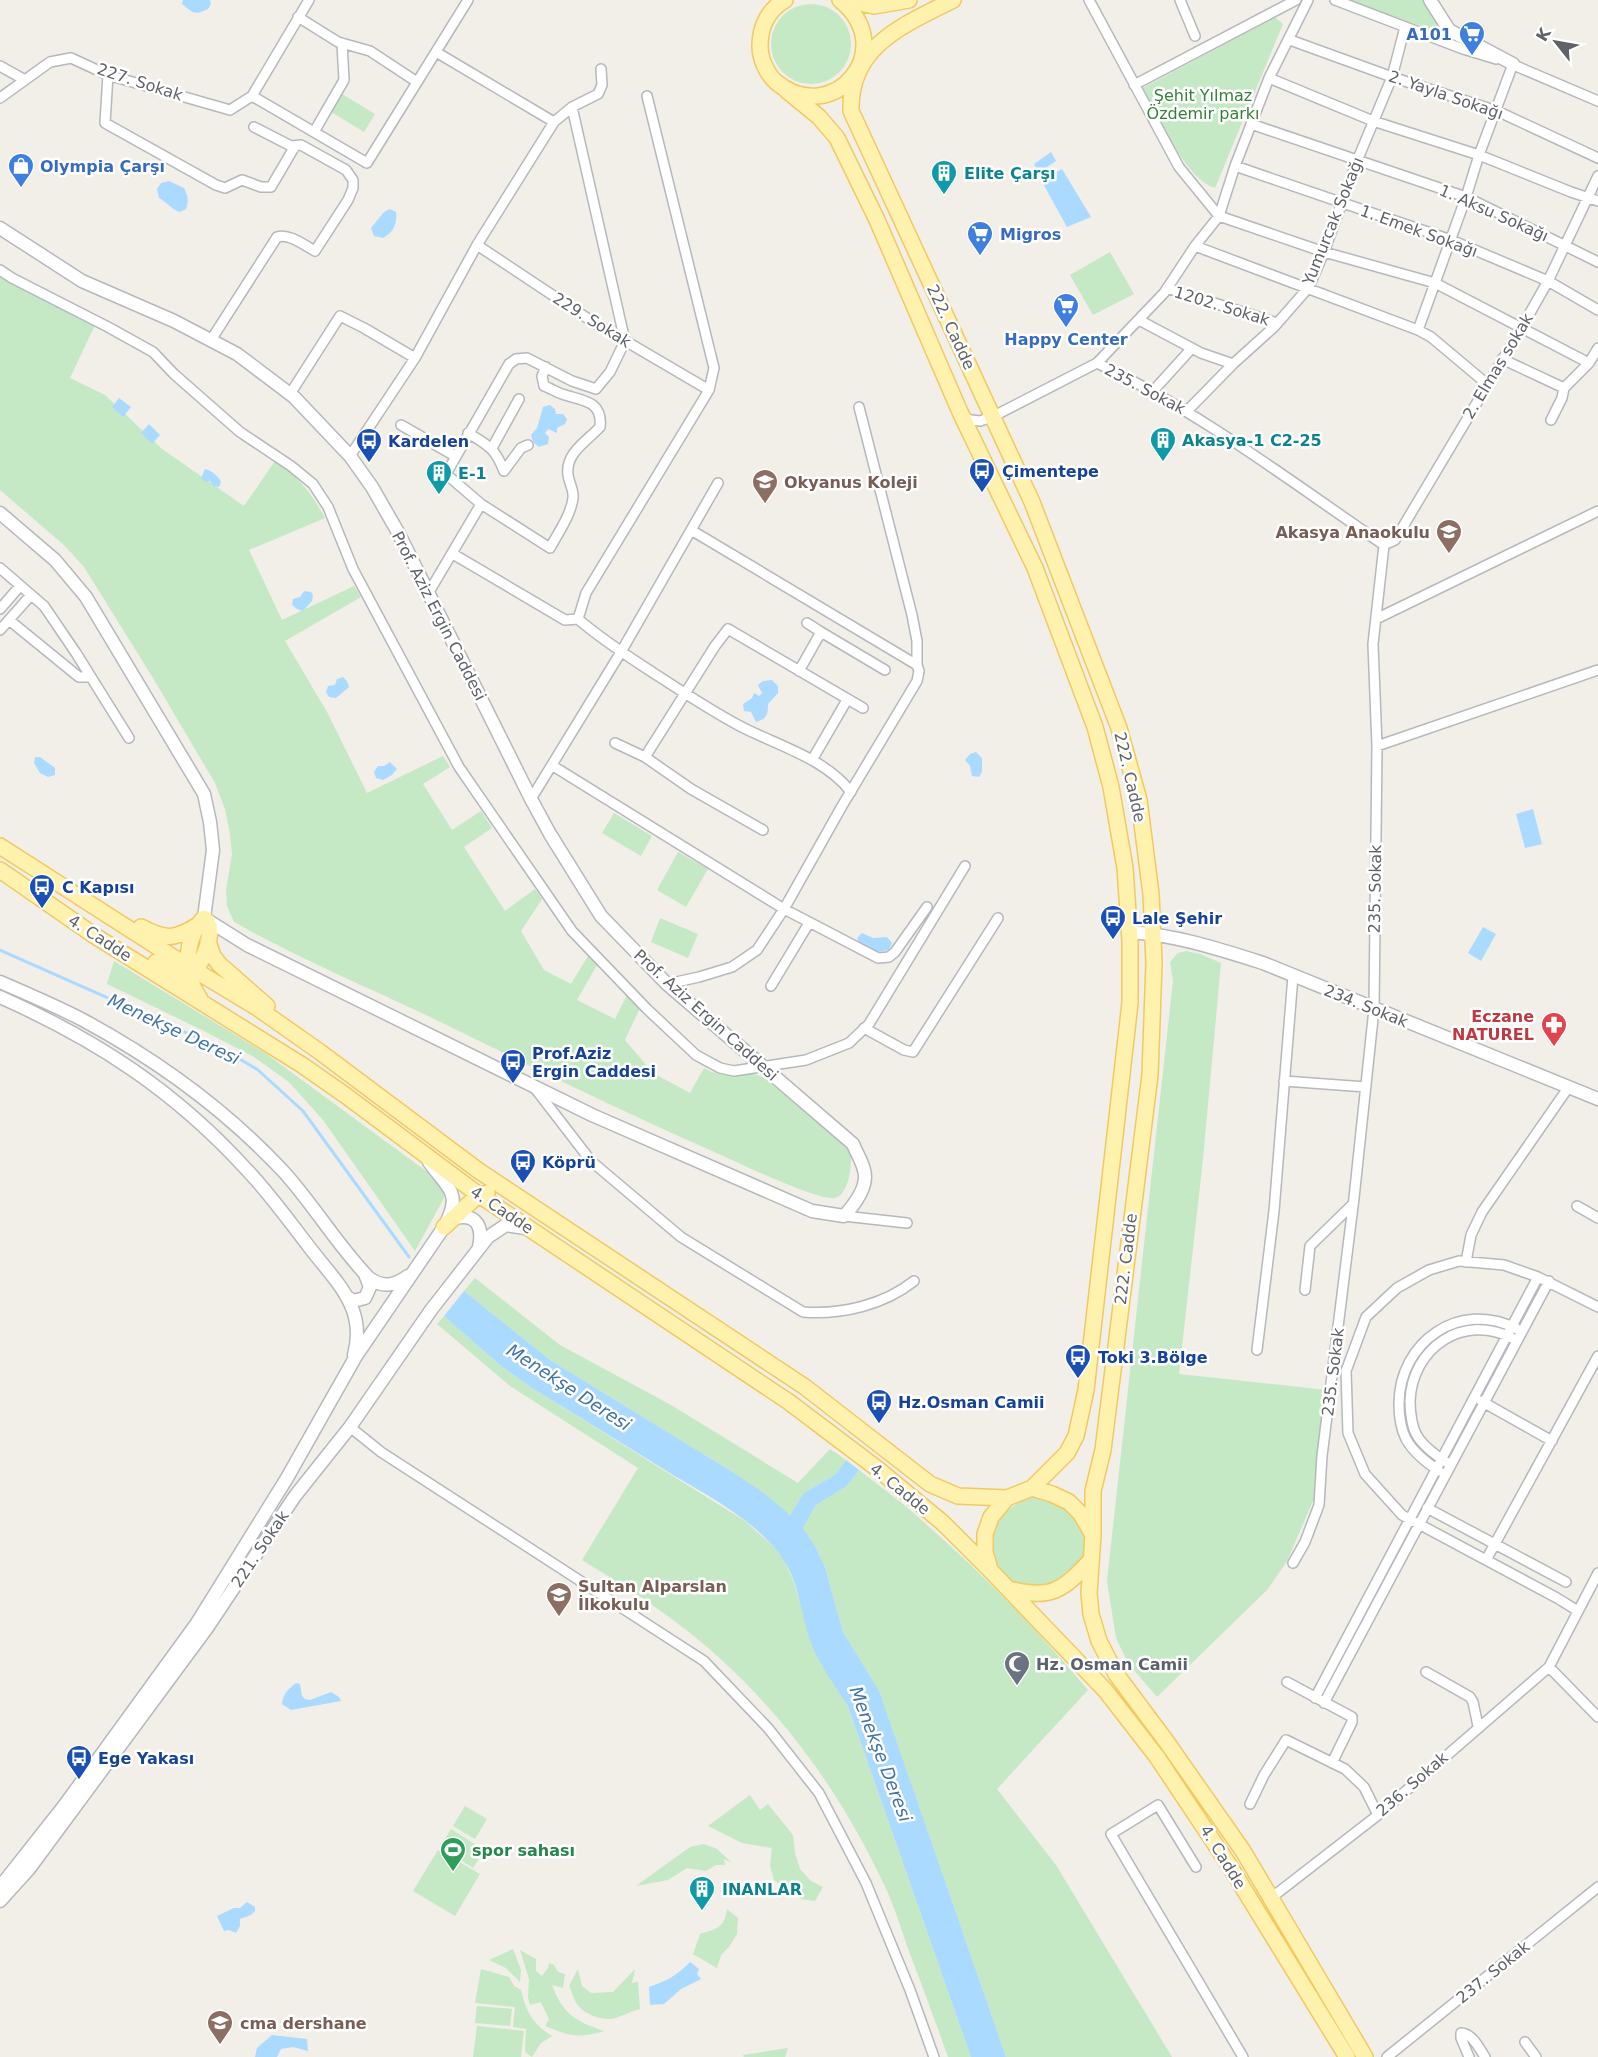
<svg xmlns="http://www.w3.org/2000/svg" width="1598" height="2057" font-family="'DejaVu Sans',sans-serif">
	<rect width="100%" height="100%" fill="#f1efe8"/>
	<path fill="#c5e8c5" d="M1348 0H1423L1443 34Z
		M771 44a40 40 0 1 1 80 0a40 40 0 1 1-80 0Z
		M1275 17 1283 24 1215 188C1185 179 1158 115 1143 88Z
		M342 94 375 114 364 132 331 112Z
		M1110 252 1134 294 1093 315 1070 275Z
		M0 277 95 325 70 378 105 395 162 449 244 506 275 461C299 478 311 492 325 518L249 550 282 620 354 586 361 597 285 641 327 712 367 793 443 756 450 767 423 784 452 830 481 811 492 828 464 847 505 911 535 889 542 899 521 931 544 970 571 984 588 956 597 965 577 1000 615 1019 627 995 640 1008 625 1040 653 1073 690 1093 704 1068C732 1084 743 1065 766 1079L850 1150C853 1162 849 1195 835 1198 820 1202 739 1163 721 1155 621 1111 524 1063 426 1015 362 985 296 957 234 922L227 906 226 890 232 854 230 834 225 809 215 783 153 678 84 567 65 546 0 490Z
		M614 813 652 836 641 856 602 833Z
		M678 852 708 869 686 907 657 890Z
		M660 918 698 934 688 958 651 942Z
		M1186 951 1200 954 1221 963 1203 1159 1179 1374 1327 1390 1314 1499 1287 1561 1268 1589 1157 1697 1128 1663 1116 1638 1107 1581 1173 981 1170 962 1178 953Z
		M114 961 265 1053 437 1179 443 1188 444 1198 415 1251 323 1120 289 1082 254 1057 204 1031 107 984Z
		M475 1278 560 1345 671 1405 798 1483 830 1449 846 1460 836 1474 804 1493 790 1515 731 1471 550 1360 464 1291Z
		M444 1316 501 1366 532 1388 745 1521 774 1547 785 1562 793 1580 820 1662 848 1706 971 2057H948C935 2020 921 1983 907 1946 901 1928 895 1909 887 1891 839 1786 767 1689 673 1620 644 1598 613 1579 582 1560L638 1468 510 1386 437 1324Z
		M859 1470C882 1488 906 1505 927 1525 985 1576 1039 1632 1088 1690L997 1789 1056 1865 1172 2057H1006L879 1692 843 1632 825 1567 815 1546 803 1528 816 1505 847 1486Z
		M1036 1496 1066 1502 1090 1539 1083 1569 1042 1592C1033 1589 1019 1587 1011 1582 1005 1577 1000 1569 997 1563 984 1529 1005 1504 1036 1496Z
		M750 1795 760 1810 768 1804 793 1835 795 1853 800 1869 811 1881 823 1887 815 1901 801 1899 774 1880 770 1866 772 1848 742 1843 708 1826Z
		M465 1806 487 1819 475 1839 453 1826Z
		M451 1829 484 1850 473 1868 440 1847Z
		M704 1844 717 1849 732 1863 724 1859 725 1865H716L706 1871 687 1868 668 1880 636 1886 690 1847Z
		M438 1850 480 1874 455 1916 413 1891Z
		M727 1909 738 1918 737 1934 729 1947 721 1955 717 1968 693 1954 700 1934C717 1928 724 1929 727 1909Z
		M513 1949 521 1970 520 1982 506 1968 489 1960Z
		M520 1950 536 1959V1971L542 1976 548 1968 549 1963 554 1965 558 1972 565 1974 563 1988 552 1985C562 2013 576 2022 604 2031 577 2039 570 2036 545 2026L549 2019 541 2002 530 2005 528 1997 529 1979Z
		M481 1969 509 1977 514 1986 521 1990C526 2012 533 2024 552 2036L541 2043 532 2057 525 2052 526 2029 513 2027 515 2007 475 2003Z
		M578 1969 582 1986 591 1993 613 1992 635 1969 632 1983 638 1982 640 2009C632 2011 617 2018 612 2019 601 2020 583 2014 577 2004 573 1999 572 1991 569 1986Z
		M477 2006 512 2009 510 2026 475 2023Z
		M477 2026 524 2031 521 2057H473Z
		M788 2048 785 2057H744L743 2055Z"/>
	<path fill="#aadaff" d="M183 0H210L211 4 208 9 198 13 192 12 182 4Z
		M1051 152 1056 161 1038 173 1034 164Z
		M1062 169 1091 217 1067 227 1041 180Z
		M169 181 184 188C188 196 189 200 186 209L180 212C172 210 167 202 159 198L157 189 161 183Z
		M390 209 396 212C397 224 394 232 383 238L374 236 371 228 384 212Z
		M119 398 131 407 123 417 112 407Z
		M550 405 555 409 556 414H563L567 419 565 424 557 428V433L548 429 545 433 549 437 548 444 539 447 533 442 531 435 537 428 543 407Z
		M149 424 160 435 152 444 141 433Z
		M205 469C211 470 219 477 221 482L219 487 213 486 210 481 206 482 201 478Z
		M304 591 311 592 313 595 312 601 303 611 297 609 292 605 293 599 300 597Z
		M343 677 347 681 349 687 336 698 329 697 326 692 328 686 335 685 337 679Z
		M772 680 778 686V693L768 704C768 714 767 719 756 722L751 712 744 711 743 704 752 698 754 693 759 696 762 693 758 685 763 681Z
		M976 752 982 758V772L979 777 972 776 970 766 965 760 970 754Z
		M35 757H40L55 768V775L48 777 40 773 34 763Z
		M390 762 397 769 392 775 383 780 376 778 374 772 378 766H384Z
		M1533 809 1542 844 1525 848 1516 814Z
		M1483 927 1496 934 1481 961 1468 953Z
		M862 933 873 938 887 937 892 943 889 950 871 953 860 944 857 938Z
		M464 1291 550 1360 731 1471 765 1494 790 1515 804 1493 836 1474 846 1460 859 1470 847 1486 816 1505 803 1528 815 1546 825 1567 843 1632 879 1691 1006 2057H971L848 1706C835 1686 820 1666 811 1643 801 1616 800 1585 784 1561 759 1521 704 1494 665 1470 620 1442 576 1415 532 1388L501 1366 444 1316Z
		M296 1683 300 1684 302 1696 305 1699 310 1700 331 1692 339 1697 341 1701 291 1710 282 1704C283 1694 288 1689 296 1683Z
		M247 1902 255 1907V1911L251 1915 240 1919V1926L236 1933 229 1930 224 1931 217 1916 234 1908H240Z
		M690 1962 699 1969 697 1974 701 1979 681 1989 664 2004 650 2005 649 1987C666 1981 678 1975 690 1962Z
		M272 2035 307 2039 308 2051 293 2047 281 2049 277 2057H255L257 2048Z"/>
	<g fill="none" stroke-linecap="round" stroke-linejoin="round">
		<path stroke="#aadaff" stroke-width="3" d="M0 950 223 1049 258 1070 303 1111 409 1257"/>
		<defs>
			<path id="minor" d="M1089 0 1179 167 1219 216 1324 252 1435 283 1589 363
				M1180 0 1195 36
				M1335 0 1463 49 1496 59
				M298 17 338 42 370 51 417 82
				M1290 40 1392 77 1497 111 1598 158
				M436 52 554 122
				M1509 63 1598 101
				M0 66 25 80
				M108 75 105 123 216 185 225 188 242 180 261 187H271L295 146
				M1269 78 1373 121 1479 155 1571 192 1598 201
				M1134 85 1296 0
				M252 96 367 163 468 0
				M0 98 50 62 71 58 108 75 230 110 252 96 309 0
				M1251 124 1466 197 1598 262
				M314 132 344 80 342 43
				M1235 166 1451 240 1548 281 1598 310
				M477 245 593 322 709 390
				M1195 246 1418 330 1431 337 1487 384
				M0 270 12 278 108 327 153 352 174 374 240 432 291 466 313 484 328 507 353 569 459 767 572 931 647 1009 696 1055 720 1068 734 1071 806 1060 849 1043 869 1024 965 866
				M1167 288 1277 323
				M1139 320 1201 353 1233 364
				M1418 330 1466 197 1479 155 1513 64
				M211 340 277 237C289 233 304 245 315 251L348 200 353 188V180L346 170 301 145 291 146 254 127
				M1502 359 1564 388
				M1097 363C1200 412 1290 481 1384 545L1373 644 1377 746 1374 1009 1354 1198 1322 1456 1319 1505 1305 1542 1293 1563
				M1153 391 1192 348
				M290 394 340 316 364 328 415 358
				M859 407 912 615 917 641V665
				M1187 411 1233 364 1274 327 1309 287 1324 252 1357 161 1392 77 1405 27
				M963 419 980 421 992 417 1097 363 1164 293 1195 246 1219 216 1235 166 1269 78 1308 0
				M1551 420 1562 398 1564 388 1589 363 1598 348
				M401 425 455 456
				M468 433C489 446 495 448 504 471L521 448 528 445
				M492 448 519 399
				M350 456 415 358 477 245 554 122 572 107 598 94 602 85 601 69
				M481 504 446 474 509 364 516 359 527 358 572 381 596 389 610 372 625 341 572 107
				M1384 545 1395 540 1522 327 1548 281 1598 176
				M453 554 565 620 578 619C601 639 626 655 652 672 680 690 708 709 738 725 775 745 824 757 851 792
				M0 568 44 606 76 653 129 738
				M429 592 481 504 550 548C558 533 571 515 573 498 574 490 569 483 568 475 565 453 587 441 600 427 603 400 582 401 562 394 556 392 550 388 544 386L542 376 546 367
				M0 609 20 586
				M578 619 586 593 709 390 714 368 647 96
				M1376 619 1598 511
				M9 620 79 677H91
				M807 623 821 632
				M0 630 31 595
				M799 671 821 632 885 670
				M615 743 645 757 691 789 763 830
				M1377 746 1598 670
				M645 757 715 646 728 629 863 708
				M812 760 847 700
				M553 766 784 909 878 958 889 957 895 952 927 907
				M531 799 621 652 718 483
				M667 984 699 977 732 967 757 950 784 909 842 806 917 681 919 671 917 665 691 530
				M771 986 809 923
				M864 1028 904 1050 913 1052 998 918
				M1284 1081 1366 1087
				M534 1087 591 1161 681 1237 803 1312C841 1315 884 1305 914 1281
				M1577 1206 1598 1218
				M844 1216 907 1223
				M1466 1262 1471 1235 1482 1212 1568 1088
				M1305 1290 1310 1246 1353 1204
				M1257 1350 1274 1211 1293 976
				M1481 1401 1552 1441
				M350 1427 381 1452 704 1661 768 1728 819 1793 866 1883 910 1990 934 2057
				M1446 1462C1437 1456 1424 1447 1418 1437 1412 1429 1410 1412 1410 1401 1412 1348 1463 1313 1512 1338
				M1439 1471C1427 1463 1413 1452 1406 1439 1401 1429 1399 1415 1399 1404 1399 1342 1460 1299 1517 1329
				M1427 1508 1566 1582
				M1486 1560 1598 1356
				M1578 1611 1557 1598 1402 1515 1365 1474 1348 1433 1346 1371 1366 1317 1397 1288 1429 1270 1459 1261 1504 1265 1538 1277 1598 1307
				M1549 1667 1598 1717
				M1426 1672 1470 1697 1473 1702 1478 1726
				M1287 1682 1352 1717V1722L1332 1763
				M1315 1698 1538 1277
				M1324 1703 1549 1281
				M1250 1804 1264 1775 1286 1740 1345 1769 1364 1787 1378 1815
				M1196 1867 1158 1805 1111 1834 1243 2057
				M1271 1898 1378 1815 1549 1667 1598 1573
				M1525 2042 1536 2057
				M1387 2057 1598 1887
				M1469 2057 1461 2038V2033C1473 2034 1479 2048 1485 2057"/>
			<path id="tertiary" d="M1430 0 1449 30 1513 64
				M0 228 82 281 174 321 237 354 294 397 350 456 372 487 399 534 531 799 550 834 601 916 667 984 853 1144C856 1152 862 1161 864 1170 869 1186 854 1205 844 1216L812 1211 592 1115 247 945 204 918 213 850 210 822 204 794 86 597 55 560 0 513
				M1130 932C1176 935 1219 949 1263 963L1598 1099
				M0 982C28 994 56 1006 83 1020 157 1060 225 1109 283 1171 314 1205 337 1245 369 1278 383 1288 394 1286 408 1276
				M0 997C97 1040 175 1091 247 1170 270 1194 289 1221 310 1248 336 1282 367 1308 354 1355
				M455 1218C478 1213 483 1228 479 1247
				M346 1296 353 1301 365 1298 370 1287 365 1274
				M0 1887 64 1806 197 1623 287 1478 356 1356 444 1227C463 1192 448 1189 429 1162
				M0 1901 29 1869 207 1628 295 1496 350 1427 431 1310 488 1237 506 1225 525 1228"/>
			<path id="primary" d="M785 0C768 10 760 27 760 46 760 59 767 74 776 82 833 129 901 49 840 0
				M845 0 874 6 909 0
				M953 0C904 25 849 46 851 111L1032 502 1119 728 1139 800 1151 894 1154 963 1150 1075 1103 1450 1093 1491V1535L1089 1593 1091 1614 1099 1641 1116 1674 1166 1741 1243 1851 1365 2057
				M786 90 819 117 837 138 877 220 960 412 1035 568 1095 727 1111 787 1125 868 1130 941V1003L1086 1390 1076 1436 1067 1453 1032 1488
				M0 846 173 957 256 1007 320 1052 479 1171 805 1387 930 1484 958 1496 1007 1498
				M0 870 95 936 302 1065 345 1095 479 1195 789 1402 879 1470 943 1523 990 1570 1105 1690 1157 1757 1229 1865 1347 2057
				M141 927C166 940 174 940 198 925
				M208 941 213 956 219 964 267 1006
				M156 962C164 968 175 977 186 975 201 972 212 940 209 926 208 923 206 921 204 918 184 939 183 977 200 999
				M444 1227 476 1197 487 1193
				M990 1569 985 1552V1534L991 1517 1007 1498 1032 1488 1052 1494 1069 1502 1081 1514 1093 1535
				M1009 1589C1052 1600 1063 1590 1091 1560"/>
		</defs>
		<use href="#minor" stroke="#b5b8bc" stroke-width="12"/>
		<use href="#tertiary" stroke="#b5b8bc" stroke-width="15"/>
		<use href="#primary" stroke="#f2c960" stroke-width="18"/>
		<use href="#minor" stroke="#fff" stroke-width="9"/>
		<use href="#tertiary" stroke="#fff" stroke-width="12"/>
		<use href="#primary" stroke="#fff2af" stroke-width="15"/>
	</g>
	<defs>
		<symbol id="supermarket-pin" viewBox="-11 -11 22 30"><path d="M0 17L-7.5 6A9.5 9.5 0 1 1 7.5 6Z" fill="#3f7fe0" stroke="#fff"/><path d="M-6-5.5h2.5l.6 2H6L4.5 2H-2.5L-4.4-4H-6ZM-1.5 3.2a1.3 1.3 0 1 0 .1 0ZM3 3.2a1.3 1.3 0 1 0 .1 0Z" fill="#fff"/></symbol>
		<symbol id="shop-pin" viewBox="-11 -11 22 30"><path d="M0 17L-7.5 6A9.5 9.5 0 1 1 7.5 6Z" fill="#3f7fe0" stroke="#fff"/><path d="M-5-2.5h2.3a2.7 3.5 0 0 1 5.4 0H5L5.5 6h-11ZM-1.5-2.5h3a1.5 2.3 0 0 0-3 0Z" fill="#fff"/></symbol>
		<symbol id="building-pin" viewBox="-11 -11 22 30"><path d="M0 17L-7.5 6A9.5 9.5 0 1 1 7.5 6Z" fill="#0f9aa8" stroke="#fff"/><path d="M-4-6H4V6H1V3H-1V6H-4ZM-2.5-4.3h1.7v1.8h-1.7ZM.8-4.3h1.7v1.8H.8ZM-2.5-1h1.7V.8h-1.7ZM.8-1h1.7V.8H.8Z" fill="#fff"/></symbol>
		<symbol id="bus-pin" viewBox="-11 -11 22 30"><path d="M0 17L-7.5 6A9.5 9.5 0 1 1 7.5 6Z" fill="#1a4fb4" stroke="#fff"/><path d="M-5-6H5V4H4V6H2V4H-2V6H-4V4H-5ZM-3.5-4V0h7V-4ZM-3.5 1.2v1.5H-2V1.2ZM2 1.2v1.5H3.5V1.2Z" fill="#fff"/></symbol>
		<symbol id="school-pin" viewBox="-11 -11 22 30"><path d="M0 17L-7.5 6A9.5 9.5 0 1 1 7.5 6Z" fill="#8d6e63" stroke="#fff"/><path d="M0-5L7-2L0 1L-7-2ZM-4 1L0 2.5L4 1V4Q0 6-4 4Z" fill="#fff"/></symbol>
		<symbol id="pharmacy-pin" viewBox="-11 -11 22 30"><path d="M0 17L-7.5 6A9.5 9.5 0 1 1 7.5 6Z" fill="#e0444e" stroke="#fff"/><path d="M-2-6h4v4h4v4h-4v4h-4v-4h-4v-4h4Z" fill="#fff"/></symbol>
		<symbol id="mosque-pin" viewBox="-11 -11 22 30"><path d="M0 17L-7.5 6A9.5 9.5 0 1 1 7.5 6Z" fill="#6b7280" stroke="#fff"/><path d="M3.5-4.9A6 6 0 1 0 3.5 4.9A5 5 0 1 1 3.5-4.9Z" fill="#fff"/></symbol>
		<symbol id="stadium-pin" viewBox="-11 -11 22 30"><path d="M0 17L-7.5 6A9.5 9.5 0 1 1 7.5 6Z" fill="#2e9e5b" stroke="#fff"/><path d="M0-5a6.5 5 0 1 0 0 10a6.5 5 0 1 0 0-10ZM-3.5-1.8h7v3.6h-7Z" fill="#fff"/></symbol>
	</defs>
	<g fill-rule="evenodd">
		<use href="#supermarket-pin" x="1457" y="19" width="30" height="40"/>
		<use href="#shop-pin" x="6" y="151" width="30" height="40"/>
		<use href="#building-pin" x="929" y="158" width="30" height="40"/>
		<use href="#supermarket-pin" x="965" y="219" width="30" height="40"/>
		<use href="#supermarket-pin" x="1051" y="291" width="30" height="40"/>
		<use href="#building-pin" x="1148" y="425" width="30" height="40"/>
		<use href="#bus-pin" x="354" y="426" width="30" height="40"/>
		<use href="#bus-pin" x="967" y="456" width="30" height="40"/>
		<use href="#building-pin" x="424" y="458" width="30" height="40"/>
		<use href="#school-pin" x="750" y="467" width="30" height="40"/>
		<use href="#school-pin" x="1434" y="517" width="30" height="40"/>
		<use href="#bus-pin" x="27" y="872" width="30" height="40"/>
		<use href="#bus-pin" x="1098" y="903" width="30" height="40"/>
		<use href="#pharmacy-pin" x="1539" y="1010" width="30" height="40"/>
		<use href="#bus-pin" x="498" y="1047" width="30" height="40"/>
		<use href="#bus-pin" x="508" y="1147" width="30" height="40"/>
		<use href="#bus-pin" x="1063" y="1342" width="30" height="40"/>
		<use href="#bus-pin" x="864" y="1387" width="30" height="40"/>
		<use href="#school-pin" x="544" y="1580" width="30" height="40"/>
		<use href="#mosque-pin" x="1002" y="1649" width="30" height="40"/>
		<use href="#bus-pin" x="64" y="1743" width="30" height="40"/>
		<use href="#stadium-pin" x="438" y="1835" width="30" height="40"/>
		<use href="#building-pin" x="687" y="1874" width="30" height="40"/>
		<use href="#school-pin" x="205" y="2008" width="30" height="40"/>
	</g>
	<g text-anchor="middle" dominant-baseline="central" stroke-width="5" stroke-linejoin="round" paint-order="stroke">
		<g font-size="16" font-weight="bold" fill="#366cbe" stroke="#fff" text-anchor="start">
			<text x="1452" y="34" text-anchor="end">A101</text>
			<text x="40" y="166">Olympia Çarşı</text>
			<text x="1000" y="234">Migros</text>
			<text x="1066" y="339" text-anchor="middle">Happy Center</text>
		</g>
		<g font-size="16" fill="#5f6368" stroke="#fff">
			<text transform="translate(140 82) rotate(18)">227. Sokak</text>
			<text transform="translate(1446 95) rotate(19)">2. Yayla Sokağı</text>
			<text transform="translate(1494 213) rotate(24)">1. Aksu Sokağı</text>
			<text transform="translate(1333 221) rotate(-68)">Yumurcak Sokağı</text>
			<text transform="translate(1419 231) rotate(20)">1. Emek Sokağı</text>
			<text transform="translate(1222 306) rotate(17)">1202. Sokak</text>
			<text transform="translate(592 320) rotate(32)">229. Sokak</text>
			<text transform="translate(951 327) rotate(65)">222. Cadde</text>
			<text transform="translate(1498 366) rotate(-59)">2. Elmas sokak</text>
			<text transform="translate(1145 389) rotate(28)">235. Sokak</text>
			<text transform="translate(439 616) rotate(63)">Prof. Aziz Ergin Caddesi</text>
			<text transform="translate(1130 777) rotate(77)">222. Cadde</text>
			<text transform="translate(1375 889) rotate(-89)">235. Sokak</text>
			<text transform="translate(100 938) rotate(33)">4. Cadde</text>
			<text transform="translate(1366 1006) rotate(22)">234. Sokak</text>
			<text transform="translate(706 1015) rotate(42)">Prof. Aziz Ergin Caddesi</text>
			<text transform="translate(502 1210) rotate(34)">4. Cadde</text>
			<text transform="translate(1126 1259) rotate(-83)">222. Cadde</text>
			<text transform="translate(1333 1372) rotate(-83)">235. Sokak</text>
			<text transform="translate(900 1489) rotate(39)">4. Cadde</text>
			<text transform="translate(260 1549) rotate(-56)">221. Sokak</text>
			<text transform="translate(1412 1784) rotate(-41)">236. Sokak</text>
			<text transform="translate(1223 1857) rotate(58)">4. Cadde</text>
			<text transform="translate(1493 1972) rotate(-39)">237. Sokak</text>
		</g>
		<g font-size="16" fill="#348238" stroke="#fff">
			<text x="1203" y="95">Şehit Yılmaz<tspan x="1203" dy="18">Özdemir parkı</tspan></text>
		</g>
		<g font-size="16" font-weight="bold" fill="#0d838f" stroke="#fff" text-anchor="start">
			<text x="964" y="173">Elite Çarşı</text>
			<text x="1182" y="440">Akasya-1 C2-25</text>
			<text x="458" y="473">E-1</text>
			<text x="722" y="1889">INANLAR</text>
		</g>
		<g font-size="16" font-weight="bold" fill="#164399" stroke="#fff" text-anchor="start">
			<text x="388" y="441">Kardelen</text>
			<text x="1002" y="471">Çimentepe</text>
			<text x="62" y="887">C Kapısı</text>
			<text x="1132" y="918">Lale Şehir</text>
			<text x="532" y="1053">Prof.Aziz<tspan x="532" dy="18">Ergin Caddesi</tspan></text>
			<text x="542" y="1162">Köprü</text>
			<text x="1098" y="1357">Toki 3.Bölge</text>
			<text x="898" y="1402">Hz.Osman Camii</text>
			<text x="98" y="1758">Ege Yakası</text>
		</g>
		<g font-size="16" font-weight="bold" fill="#785e54" stroke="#fff" text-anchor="start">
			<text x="784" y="482">Okyanus Koleji</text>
			<text x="1430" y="532" text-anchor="end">Akasya Anaokulu</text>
			<text x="578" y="1586">Sultan Alparslan<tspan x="578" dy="18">İlkokulu</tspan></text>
			<text x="240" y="2023">cma dershane</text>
		</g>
		<g font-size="16" font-weight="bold" fill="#be3a42" stroke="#fff" text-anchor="end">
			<text x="1534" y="1016">Eczane<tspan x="1534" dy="18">NATUREL</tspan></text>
		</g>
		<g font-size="16" font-weight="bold" fill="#5b616d" stroke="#fff" text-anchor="start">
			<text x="1036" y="1664">Hz. Osman Camii</text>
		</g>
		<g font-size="16" font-weight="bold" fill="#27864d" stroke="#fff" text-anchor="start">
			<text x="472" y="1850">spor sahası</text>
		</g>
		<g font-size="18" font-style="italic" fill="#4174aa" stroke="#fff">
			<text transform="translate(174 1029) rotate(25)">Menekşe Deresi</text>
			<text transform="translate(569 1387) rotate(33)">Menekşe Deresi</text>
			<text transform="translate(881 1754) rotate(69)">Menekşe Deresi</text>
		</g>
	</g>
	<g transform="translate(1556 42) rotate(301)" stroke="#ffffff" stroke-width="4.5" paint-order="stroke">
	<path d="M0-4.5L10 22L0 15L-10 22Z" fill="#5f6368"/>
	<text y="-9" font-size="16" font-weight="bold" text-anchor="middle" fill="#5f6368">K</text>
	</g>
</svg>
